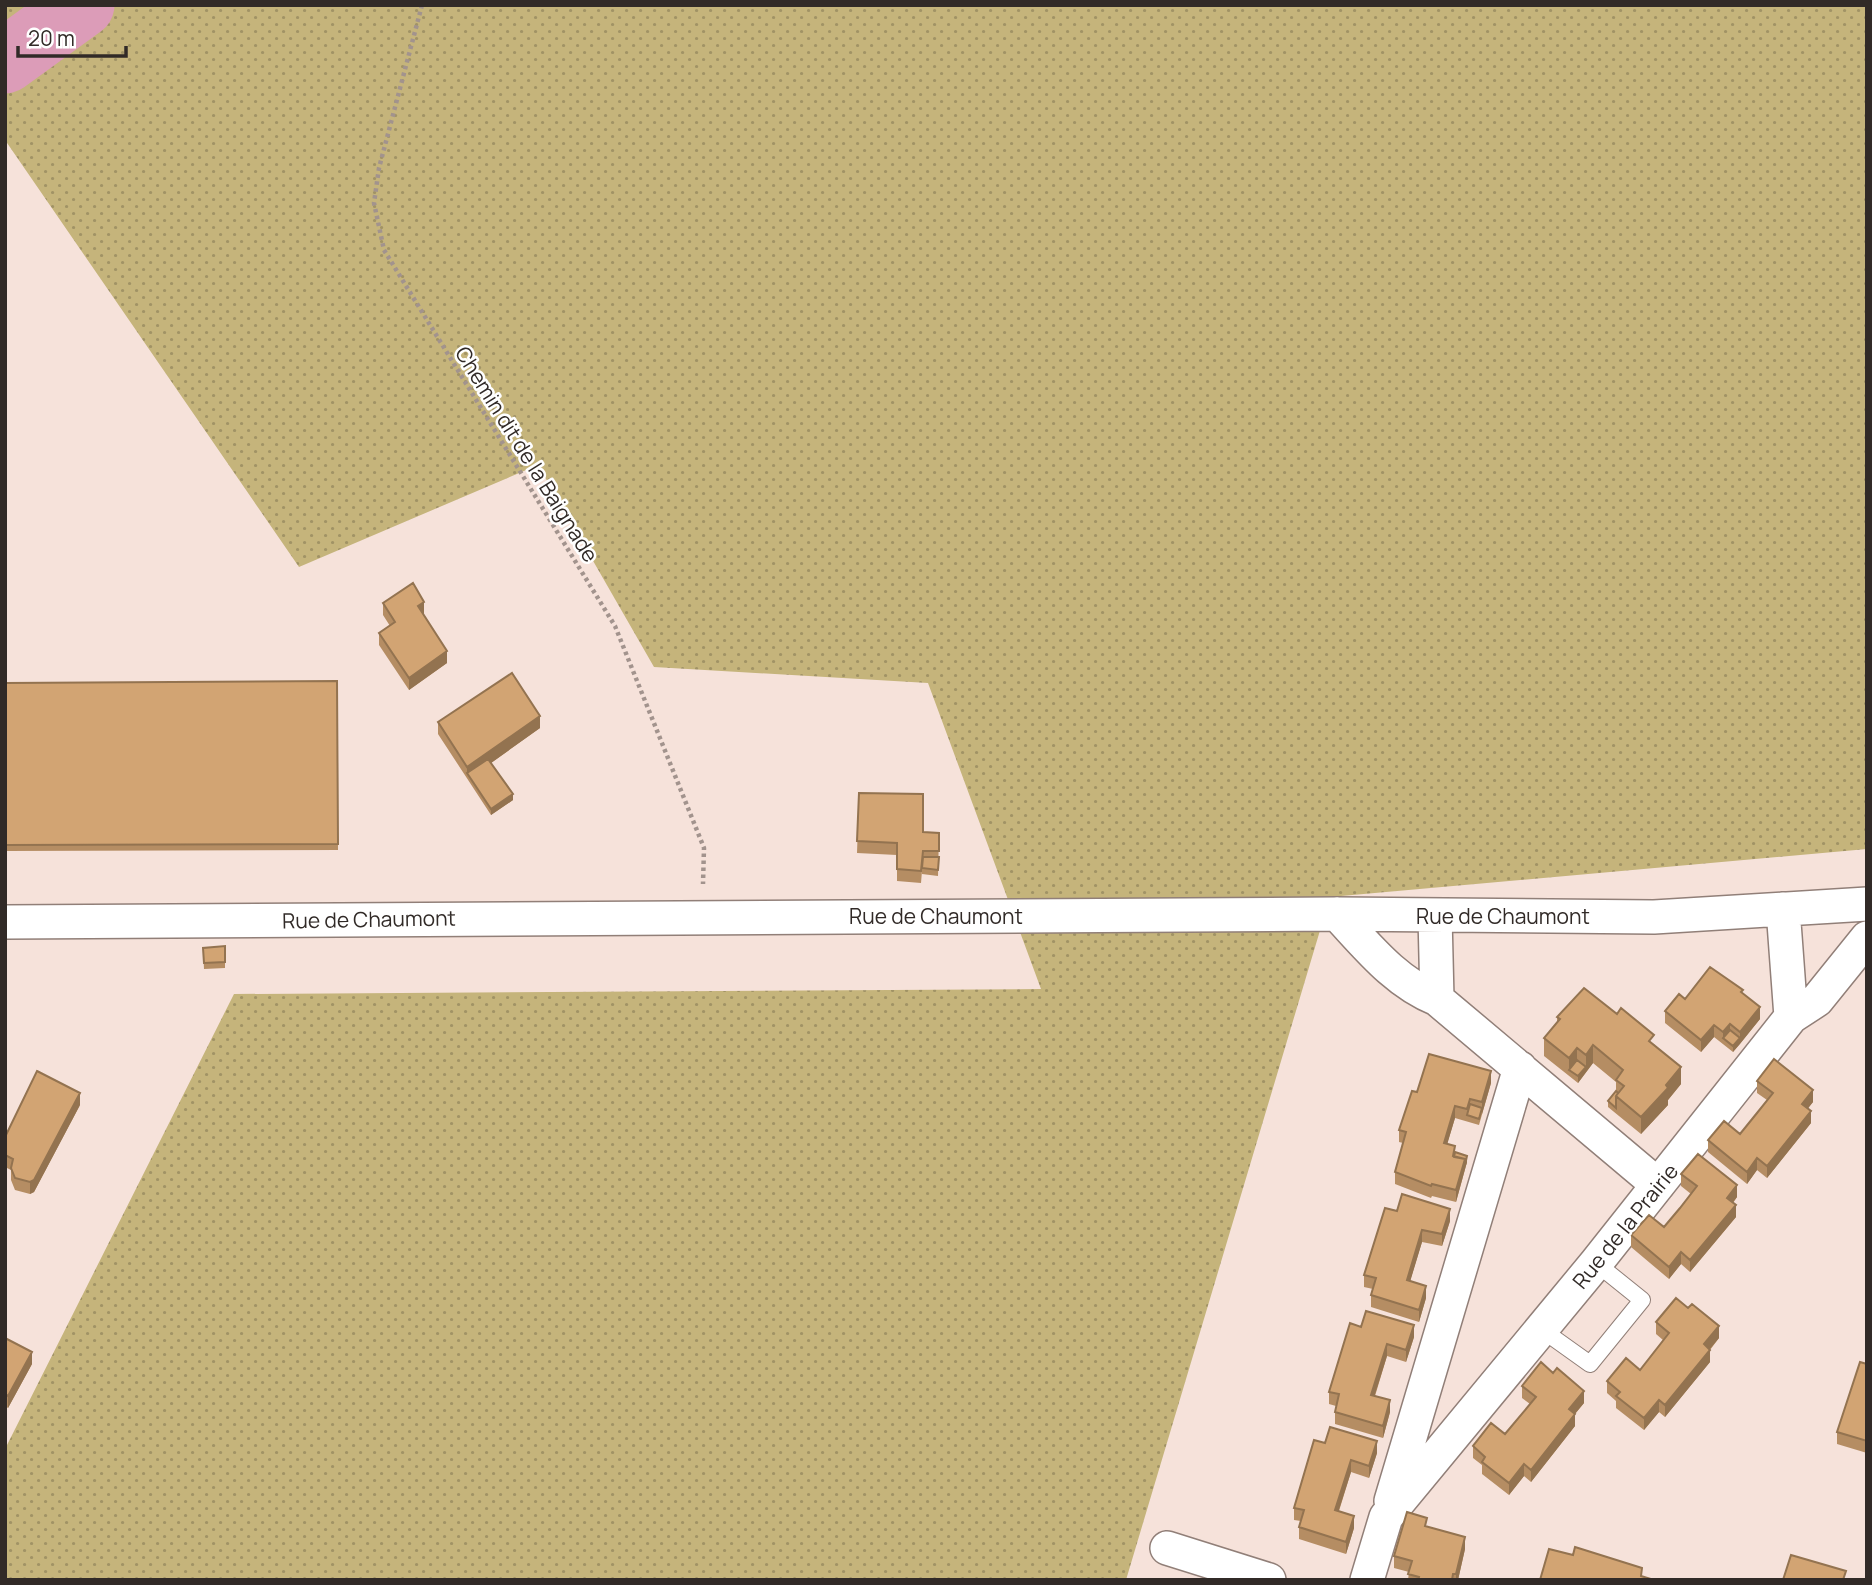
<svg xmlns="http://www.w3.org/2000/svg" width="1872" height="1585" font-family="Manrope,sans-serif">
	<defs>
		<pattern id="grass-dots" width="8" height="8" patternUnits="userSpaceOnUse" patternTransform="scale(1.75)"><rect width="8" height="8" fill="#c5b47b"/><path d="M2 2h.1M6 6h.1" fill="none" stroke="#a19365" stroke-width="1.8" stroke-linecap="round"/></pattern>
	</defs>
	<rect width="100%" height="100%" fill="#f6e2da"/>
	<path fill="url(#grass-dots)" d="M5 5H1867V849L1330 897 1126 1580H5V1449L234 994 1041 989 928 683 654 667 538 465 299 567 5 140Z"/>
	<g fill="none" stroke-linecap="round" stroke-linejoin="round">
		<path stroke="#dc9cb8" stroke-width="65" d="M5 61 82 5"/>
		<defs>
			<path id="lane" d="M1541 1329 1590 1364 1642 1300 1596 1263"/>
			<path id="street" d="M1783 909 1791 1017
				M1337 914C1367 946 1395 982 1437 999L1658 1185
				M1435 916 1437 999
				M5 922 1337 914 1654 917 1867 904
				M1391 1501 1520 1068
				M1167 1548 1269 1580
				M1367 1580 1386 1517 1596 1263 1791 1017 1817 1000 1867 938"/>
		</defs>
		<use href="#lane" stroke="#917f78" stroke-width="18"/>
		<use href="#street" stroke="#917f78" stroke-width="36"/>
		<path stroke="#a2938d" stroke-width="4.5" stroke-dasharray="3.5 3.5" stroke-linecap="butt" d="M422 5 379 168 374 203 384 250 615 626 704 848 703 884"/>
		<use href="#lane" stroke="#fff" stroke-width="16"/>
		<use href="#street" stroke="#fff" stroke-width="33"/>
	</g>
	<path fill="#b58d63" d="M383 603 424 614H423L447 663 409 690 379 645V633L390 626 383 615Z
		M337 681 338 850 5 851V683Z
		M438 722 540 728 491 763 513 800 491 815 438 734Z
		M859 793 923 832 939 833 938 876 922 874V871L921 883 897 881V855L857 853Z
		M225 946V968L204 969 203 948Z
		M1743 993 1760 1019 1733 1052 1714 1037 1701 1052 1665 1023V1011L1685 999Z
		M1557 1017 1654 1044 1681 1084 1668 1100V1105L1641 1134 1608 1107V1101L1616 1091V1082L1593 1063 1578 1083 1544 1056V1038L1557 1022Z
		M1757 1081 1813 1102 1808 1108 1811 1123 1767 1178 1757 1170 1747 1184 1708 1152V1140L1740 1134 1767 1100 1757 1093Z
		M1491 1083 1479 1125 1455 1118 1447 1144 1455 1152 1467 1162 1456 1202 1432 1196 1431 1198 1395 1184V1172L1403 1143 1399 1142V1130L1417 1092Z
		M80 1105 34 1192 30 1194 15 1190 11 1180V1170L5 1167V1137Z
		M1681 1174 1737 1197 1733 1203 1736 1217 1690 1272 1681 1264 1669 1279 1631 1247V1235L1664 1227 1691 1194 1681 1186Z
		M1385 1208 1450 1221 1442 1246 1422 1242 1410 1281 1426 1298 1419 1322 1371 1307V1295L1373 1289 1364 1287V1275Z
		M1656 1322 1719 1338 1710 1350V1362L1665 1417 1659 1412 1644 1430 1616 1408V1401L1607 1393V1381L1640 1370 1663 1340 1656 1334Z
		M1361 1327 1414 1337 1406 1362 1387 1356 1375 1396 1390 1412 1383 1438 1335 1424V1412L1336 1406 1329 1404V1392Z
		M5 1338 32 1364 8 1408 5 1406Z
		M1867 1364V1453L1837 1444V1432Z
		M1522 1386 1584 1403 1575 1414V1426L1531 1482 1524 1476 1509 1495 1482 1474V1465L1473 1458V1446L1505 1434 1530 1404 1522 1398Z
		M1325 1443 1377 1453 1369 1478 1351 1472 1339 1511 1354 1528 1346 1554 1299 1539V1527L1301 1521 1294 1520V1508Z
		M1427 1526 1465 1549 1458 1580H1408L1409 1572 1394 1568V1556Z"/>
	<path fill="#937350" d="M424 602V614L418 618V606Z
		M447 651V663L409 690V678Z
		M540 716V728L470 778 467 773V767Z
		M513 794V800L491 815V809Z
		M1760 1007V1019L1740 1044V1032Z
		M1730 1024V1036L1723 1038V1032Z
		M1714 1025V1037L1701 1052V1040Z
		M1740 1038V1044L1733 1052V1046Z
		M1593 1045V1063L1578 1083V1076L1586 1067V1055Z
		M1577 1048V1066L1569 1070V1076V1058Z
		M1681 1067V1084L1668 1100V1105L1641 1134V1117Z
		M1491 1071V1083L1482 1114V1102Z
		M1813 1090V1102L1802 1116V1104Z
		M80 1093V1105L34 1192 30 1194V1182Z
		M1455 1106V1118L1444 1155V1143Z
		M1811 1111V1123L1767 1178V1166Z
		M1467 1156V1162L1456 1202V1190L1465 1159Z
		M1757 1158V1170L1747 1184V1172Z
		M1737 1185V1197L1727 1210V1198Z
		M1736 1205V1217L1690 1272V1260Z
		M1450 1209V1221L1442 1246V1234Z
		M1422 1230V1242L1407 1292V1280Z
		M1681 1252V1264L1669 1279V1267Z
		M1426 1286V1298L1419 1322V1310Z
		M1414 1325V1337L1406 1362V1350Z
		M1719 1326V1338L1704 1356V1344Z
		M1387 1344V1356L1371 1407V1395Z
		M1710 1350V1362L1665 1417V1405Z
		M32 1352V1364L8 1408V1396Z
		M1584 1391V1403L1569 1421V1409Z
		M1390 1400V1412L1383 1438V1426Z
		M1659 1400V1412L1644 1430V1418Z
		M1575 1414V1426L1531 1482V1470Z
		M1377 1441V1453L1369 1478V1466Z
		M1351 1460V1472L1335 1522V1510Z
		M1524 1464V1476L1509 1495V1483Z
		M1354 1516V1528L1346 1554V1542Z
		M1465 1537V1549L1458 1580H1456V1574Z"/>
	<path fill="#d2a473" stroke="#937350" stroke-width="2" d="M413 583 424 602 418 606 447 651 409 678 379 633 395 622 383 603Z
		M512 673 540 716 467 767 438 722Z
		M337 681 338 844 5 845V683Z
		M488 759 513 794 491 809 467 773Z
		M859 793 923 794V832L939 833V851H923L921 871 897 869V843L857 841Z
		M923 857H939L938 870 922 868Z
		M225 946V962L204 963 203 948Z
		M1710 967 1743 990 1741 992 1760 1007 1740 1032 1730 1024 1723 1032 1714 1025 1701 1040 1665 1011 1679 994 1685 999Z
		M1584 988 1617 1014 1621 1008 1654 1035 1649 1041 1681 1067 1666 1085 1668 1088 1641 1117 1616 1096 1624 1086 1616 1080 1623 1070 1593 1045 1586 1055 1577 1048 1569 1058 1544 1038 1560 1019 1557 1017Z
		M1730 1030 1740 1038 1733 1046 1723 1038Z
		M1429 1054 1491 1071 1482 1102 1470 1099 1467 1109 1455 1106 1444 1143 1455 1146 1453 1156 1465 1159 1456 1190 1432 1184 1431 1186 1395 1172 1406 1132 1399 1130 1412 1091 1417 1092Z
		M1774 1059 1813 1090 1802 1104 1811 1111 1767 1166 1757 1158 1747 1172 1708 1140 1724 1121 1740 1134 1757 1113 1773 1093 1757 1081Z
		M1577 1060 1586 1067 1578 1076 1569 1070Z
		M37 1071 80 1093 34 1180 30 1182 15 1178 11 1168 13 1159 5 1155V1137Z
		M1616 1091 1618 1093 1616 1096V1108L1608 1101Z
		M1470 1104 1482 1108 1479 1119 1467 1115Z
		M1455 1152 1467 1156 1465 1165V1159L1454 1157Z
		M1698 1154 1737 1185 1727 1198 1736 1205 1690 1260 1681 1252 1669 1267 1631 1235 1649 1215 1664 1227 1680 1208 1697 1186 1681 1174Z
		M1402 1194 1450 1209 1442 1234 1422 1230 1407 1280 1426 1286 1419 1310 1371 1295 1376 1278 1364 1275 1385 1208 1397 1211Z
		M1676 1298 1688 1308 1692 1304 1719 1326 1704 1344 1710 1350 1665 1405 1659 1400 1644 1418 1616 1396 1620 1392 1607 1381 1626 1358 1640 1370 1669 1333 1656 1322Z
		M1366 1311 1414 1325 1406 1350 1387 1344 1371 1395 1390 1400 1383 1426 1335 1412 1339 1394 1329 1392 1350 1323 1361 1327Z
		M5 1338 32 1352 8 1396 5 1394Z
		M1541 1362 1553 1373 1557 1368 1584 1391 1569 1409 1575 1414 1531 1470 1524 1464 1509 1483 1482 1462 1485 1457 1473 1446 1491 1423 1505 1434 1536 1397 1522 1386Z
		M1860 1362 1867 1364V1441L1837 1432Z
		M1330 1427 1377 1441 1369 1466 1351 1460 1335 1510 1354 1516 1346 1542 1299 1527 1304 1510 1294 1508 1314 1440 1325 1443Z
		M1407 1512 1427 1518 1425 1526 1465 1537 1456 1574H1453L1452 1580H1418L1419 1577 1408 1574 1412 1561 1394 1556Z
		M1575 1547 1642 1568 1641 1576 1654 1580H1540L1549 1549 1573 1555Z
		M1791 1555 1846 1571 1843 1580H1783Z"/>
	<g text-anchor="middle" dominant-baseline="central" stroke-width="5" stroke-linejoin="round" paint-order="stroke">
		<g font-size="21" fill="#312a27" stroke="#fff">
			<text transform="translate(527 454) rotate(58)">Chemin dit de la Baignade</text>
			<text x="936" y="916">Rue de Chaumont</text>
			<text x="1503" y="916">Rue de Chaumont</text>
			<text transform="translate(369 919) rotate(-1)">Rue de Chaumont</text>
			<text transform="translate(1625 1226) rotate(-51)">Rue de la Prairie</text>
		</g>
	</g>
	<rect width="1872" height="1585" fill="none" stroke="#312a27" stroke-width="14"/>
	<path d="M18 46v10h108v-10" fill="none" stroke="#312a27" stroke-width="3.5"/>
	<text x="28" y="46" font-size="21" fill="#312a27" stroke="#ffffff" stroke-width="5" paint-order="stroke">20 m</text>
</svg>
